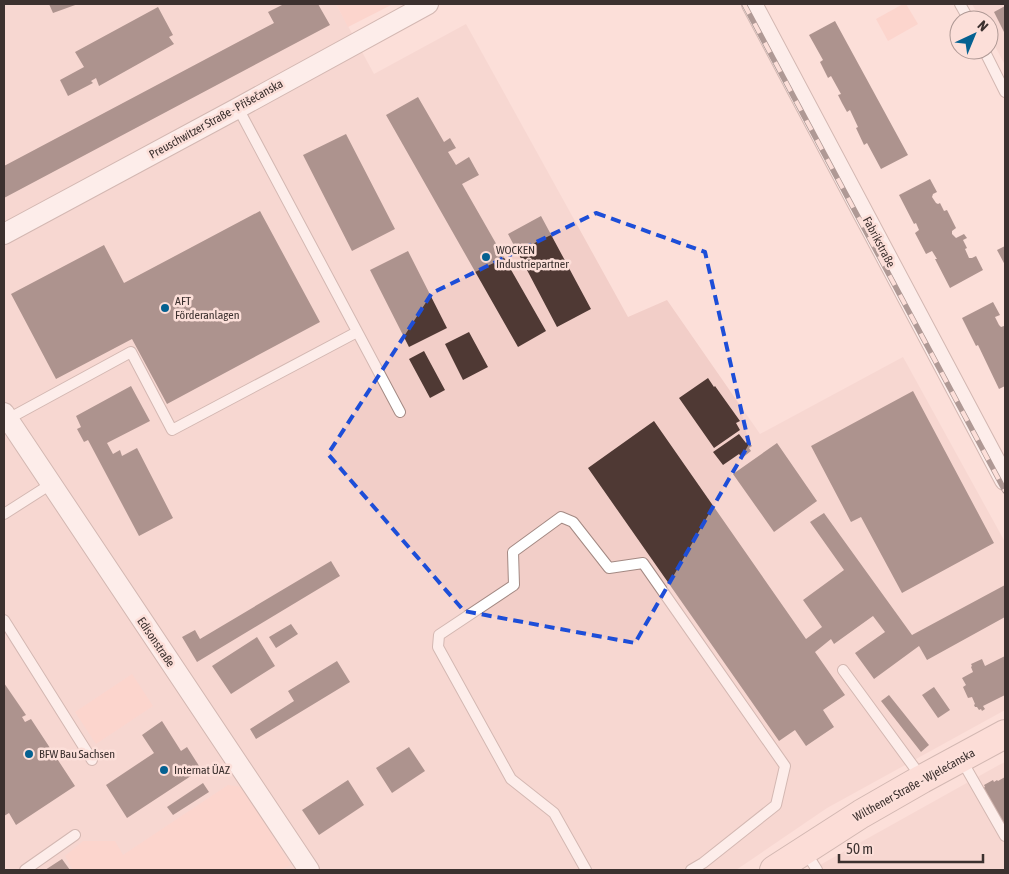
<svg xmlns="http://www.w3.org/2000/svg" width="1009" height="874" font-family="'Asap Condensed',sans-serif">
	<rect width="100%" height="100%" fill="#fcdfd9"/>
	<path fill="#f2cec8" d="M4 4H336L374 74 466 24 628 317 667 300 760 434 903 357 1005 542V710L827 808 736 870H4Z
		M972 4H1005V65L989 35V20H981Z
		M1005 762V870H811L999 765Z"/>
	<path fill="#fdc9bf" d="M336 4H393L348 27Z
		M903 4H906L918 24 888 41 876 19Z
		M132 674 153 706 96 744 75 712Z
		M228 785 242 787 291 865 280 870H73L65 856 83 841H115L123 855Z"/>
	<path fill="#4f3934" d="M49 4H78L53 13Z
		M284 4H318L330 25 4 198V166L274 23 268 12Z
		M1005 6V34L994 12Z
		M158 7 173 35 169 37 174 44 99 86 96 78 91 81 93 83 68 96 60 80 84 67 75 52Z
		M835 21 908 155 881 169 867 143 864 145 856 128 858 127 850 110 847 112 842 103 838 95 841 94 831 76 828 78 820 62 823 60 809 35Z
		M418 97 444 142 450 138 456 148 448 152 456 165 469 157 479 175 462 184 546 331 518 347 386 115Z
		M346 134 395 229 352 251 303 155Z
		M930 179 937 192 933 194 932 197 936 203 938 204 940 203 944 211 947 210 956 228 952 231V234L956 238 964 234 967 238 963 240 967 248 965 249 969 258H972L976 256 983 270 950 288 935 259H937L932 251 926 254 915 233 919 230 916 223 914 224 899 195Z
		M260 211 320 322 167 404 132 339 56 379 11 294 104 245 124 283Z
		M541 216 591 309 557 327 508 234Z
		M1005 246V265L997 250Z
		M408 251 447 328 409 347 370 270Z
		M993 302 1000 315 995 317 999 325 1001 327 1004 326 1005 329V386L999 389 978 345 976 346 962 318Z
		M469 332 488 367 463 380 445 344Z
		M424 351 445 390 430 398 409 359Z
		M708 378 714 387 715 386 740 421 736 423 740 430 714 448 679 398Z
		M131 386 150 421 107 443 113 454 120 450 122 456 137 448 173 518 139 536 88 440 84 442 77 429 81 427 76 416Z
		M913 391 994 543 902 593 861 517 851 522 811 446Z
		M654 421 806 639 822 627 803 600 844 570 810 522 824 513 912 635 1005 585V617L927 660 919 646 874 679 855 653 885 632 873 616 834 644 831 639 815 652 845 695 823 710 834 727 806 746 795 730 779 741 588 468Z
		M739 434 746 443 748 441 752 446 749 448 751 451 742 458 739 454 723 465 713 452Z
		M777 443 817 501 774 532 733 474Z
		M331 561 340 576 197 662 182 637 195 630 200 639Z
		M291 624 298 634 276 648 269 637Z
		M257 637 275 666 231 694 212 666Z
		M1005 656V695L983 706 985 709 982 711 981 709 979 710 977 707H975L974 705 975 704 972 697 968 698 963 687 966 685 962 678 973 672 971 667 972 666 971 664 982 659 985 666Z
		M337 661 350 682 256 739 250 729 294 701 288 691Z
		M4 683 26 715 22 717 25 722 31 719 75 786 16 825 9 813 4 816Z
		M934 687 950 710 938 718 922 695Z
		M889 695 929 745 921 752 881 701Z
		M162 721 181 751 187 747 201 769 197 771V772L127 818 106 785 154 753 142 735Z
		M409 747 425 771 392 793 376 768Z
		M1005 777V830L982 789 985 787 984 785 993 780 994 782 997 780 998 781Z
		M348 780 364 805 319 835 302 810Z
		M203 783 209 792 173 815 167 807Z
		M62 859 70 870H45Z"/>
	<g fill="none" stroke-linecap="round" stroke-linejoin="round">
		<defs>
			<path id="lane" d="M960 4 969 20
				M984 50 1005 92
				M238 108 400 412
				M8 419 131 352 172 430 357 332
				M4 514 51 484
				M4 620 92 760
				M843 670 922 778
				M961 759 1005 836
				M805 851 817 870
				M25 870 75 835
				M586 870 554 813 511 779 438 647 439 635 514 585 513 552 561 517 573 522 609 568 643 563 785 766 776 805 703 863 691 870"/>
			<path id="street" d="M752 4 1005 480
				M4 234 238 108 428 4
				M4 413 309 870"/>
			<path id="secondary" d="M774 870 861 814 922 779 1005 734"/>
		</defs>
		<use href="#lane" stroke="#a38983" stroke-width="12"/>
		<use href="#street" stroke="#a38983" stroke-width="22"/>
		<use href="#secondary" stroke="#a38983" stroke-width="30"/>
		<use href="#lane" stroke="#fff" stroke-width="10"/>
		<use href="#street" stroke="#fff" stroke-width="20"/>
		<use href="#secondary" stroke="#fcdcd6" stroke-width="28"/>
		<defs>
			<path id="rail" d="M744 4 1005 491"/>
		</defs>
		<use href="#rail" stroke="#534543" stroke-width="5.5"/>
		<use href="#rail" stroke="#fcdfd9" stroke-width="4" stroke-dasharray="11" stroke-linecap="butt"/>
	</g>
	<path d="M0 0H1009V874H0ZM596 213 705 252 749 444 635 643 464 611 328 454 432 293Z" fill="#fcdfd9" fill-opacity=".55" fill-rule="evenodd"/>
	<path fill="none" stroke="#1d4ed8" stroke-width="4" stroke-dasharray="10 6" stroke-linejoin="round" d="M596 213 705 252 749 444 635 643 464 611 328 454 432 293Z"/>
	<g fill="#046191" stroke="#fcdfd9" stroke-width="2">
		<circle cx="486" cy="257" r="5"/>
		<circle cx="165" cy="308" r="5"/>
		<circle cx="29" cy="754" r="5"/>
		<circle cx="164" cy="770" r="5"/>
	</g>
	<g text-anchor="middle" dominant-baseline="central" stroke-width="5" stroke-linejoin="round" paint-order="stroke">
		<g font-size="12" fill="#3c312f" stroke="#fcdfd9">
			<text transform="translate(216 119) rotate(-29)">Preuschwitzer Straße - Přišečanska</text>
			<text transform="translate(879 242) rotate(62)">Fabrikstraße</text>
			<text transform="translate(156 642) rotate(56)">Edisonstraße</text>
			<text transform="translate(914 785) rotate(-29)">Wilthener Straße - Wjelećanska</text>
		</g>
		<g font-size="12" fill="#3c312f" stroke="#fcdfd9" text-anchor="start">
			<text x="496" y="250">WOCKEN<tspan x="496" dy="14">Industriepartner</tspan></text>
			<text x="175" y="301">AFT<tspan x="175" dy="14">Förderanlagen</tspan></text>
			<text x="39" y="754">BFW Bau Sachsen</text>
			<text x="174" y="770">Internat ÜAZ</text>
		</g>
	</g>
	<rect width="1009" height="874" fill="none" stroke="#3c312f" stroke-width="10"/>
	<g transform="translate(974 35) rotate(44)"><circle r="24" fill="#fcdfd9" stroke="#af9995"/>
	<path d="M0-4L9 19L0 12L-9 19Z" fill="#046191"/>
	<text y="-8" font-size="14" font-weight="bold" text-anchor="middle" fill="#3c312f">N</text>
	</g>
	<path d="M839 854v8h144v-8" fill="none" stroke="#3c312f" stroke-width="2.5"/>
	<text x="846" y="854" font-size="15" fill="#3c312f" stroke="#fcdfd9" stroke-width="4" paint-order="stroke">50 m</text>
</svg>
